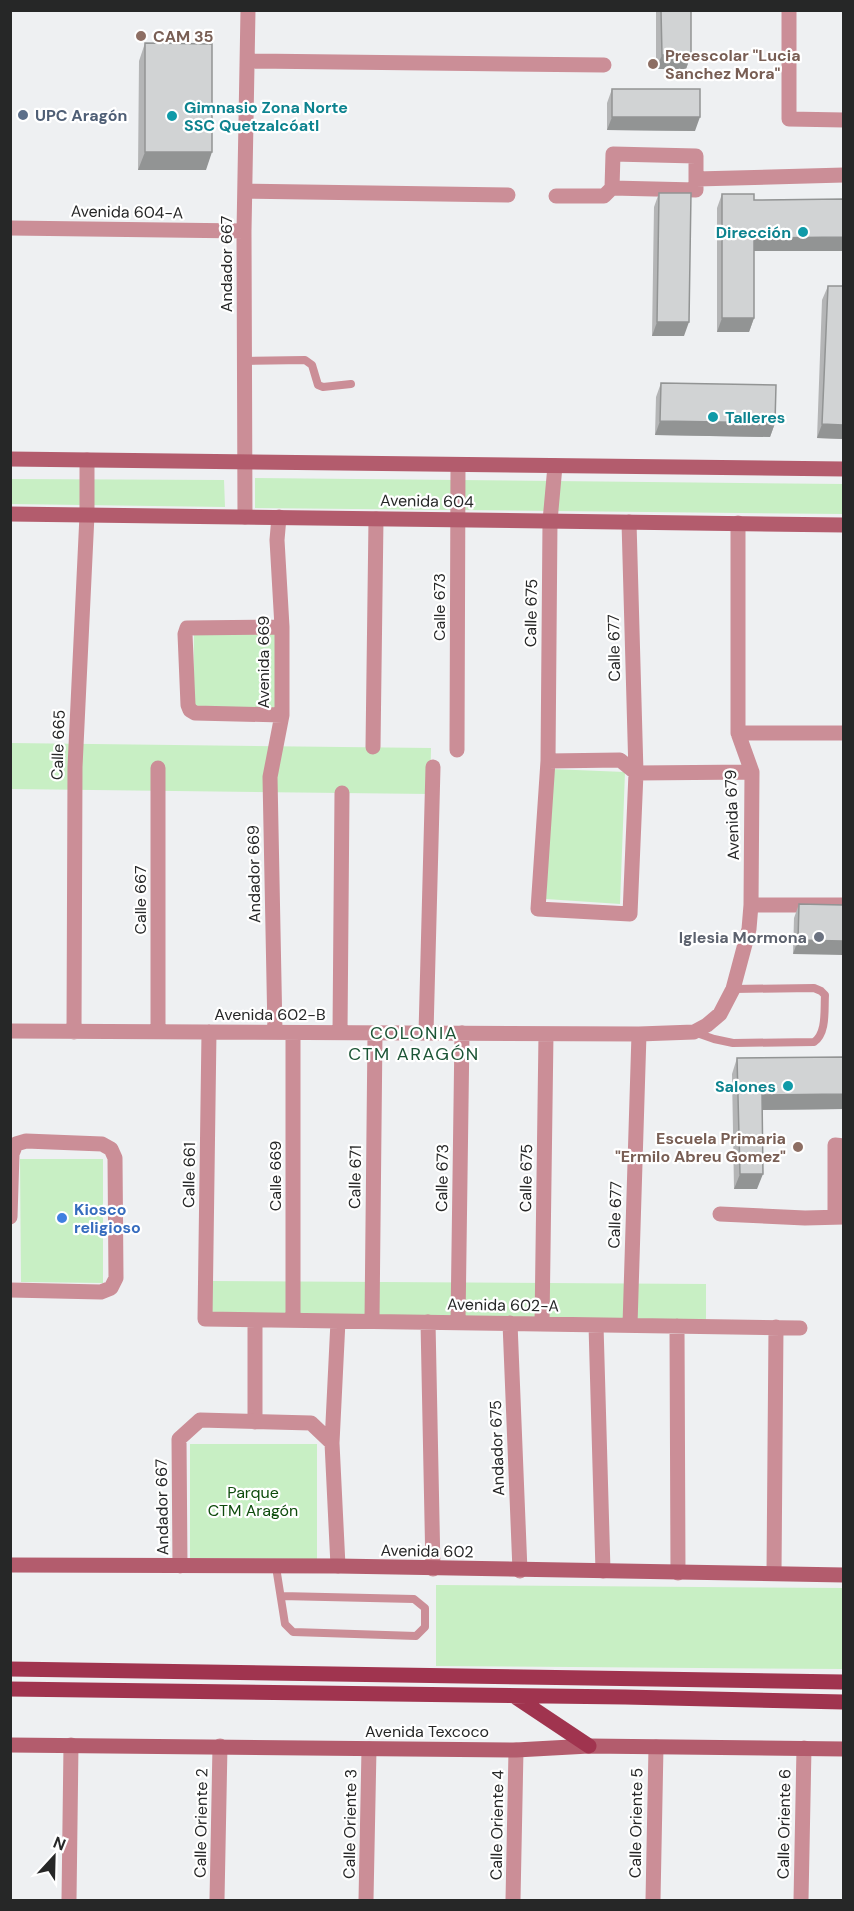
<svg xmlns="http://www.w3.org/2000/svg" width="854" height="1911" font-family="'DM Sans',sans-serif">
	<rect width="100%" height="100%" fill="#eef0f2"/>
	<path fill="#c8efc4" d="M255 478 844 484 843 514 255 508Z
		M11 479 224 480 225 507 11 504Z
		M194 632 277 633 276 710 193 708Z
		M11 743 431 748 430 794 11 789Z
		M551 769 625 772 620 904 546 899Z
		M20 1159H103V1283L21 1282Z
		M211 1281 706 1284V1321L211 1318Z
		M190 1444H317V1559L190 1558Z
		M436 1585 843 1588V1669L436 1666Z"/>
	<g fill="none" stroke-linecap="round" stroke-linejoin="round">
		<path stroke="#cb8e97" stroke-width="8" d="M244 361 305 360 312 365 318 385 323 387 351 384
			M694 1032 714 1039 733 1043 814 1042C827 1033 824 1010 825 995L821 991 814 988 733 989
			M276 1567 285 1624 293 1632 416 1636 425 1627V1608L414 1599 281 1596"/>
		<path stroke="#cb8e97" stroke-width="15" d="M789 10V119L844 120
			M247 61 604 65
			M613 154 696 156V190L612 188Z
			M696 179 844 175
			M245 191 508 195
			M556 196H604L612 188
			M10 228 244 231
			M555 466 550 521 548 761 538 909 630 914 636 773 629 522
			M245 517 244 231 248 10
			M279 517 277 540 282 627V715L195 713 190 710 188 705 185 634 187 628 282 627
			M738 733H844
			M373 747 376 519
			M457 750 458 465
			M548 761 620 760 636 773
			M636 773 752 772
			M751 905H844
			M10 1031 639 1034 694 1032 707 1025 720 1014 733 989 749 929 751 905 752 772 738 733V523
			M74 1032 75 767 87 515V460
			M158 1032V768
			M209 1032 205 1319 800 1328
			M275 1032 270 777 282 715
			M340 1033 342 793
			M426 1033 433 767
			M720 1214 805 1218 844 1217
			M10 1217 12 1154 16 1144 26 1141 102 1144 111 1149 115 1158 116 1278 111 1288 101 1292 10 1290
			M835 1217V1145L844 1146
			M293 1320V1033
			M372 1321 375 1033
			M428 1322 433 1569
			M458 1322 462 1033
			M510 1323 520 1571
			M542 1324 546 1034
			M596 1325 603 1571
			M630 1325 639 1034
			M677 1326 678 1573
			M255 1422V1320
			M180 1566 179 1439 200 1420 311 1423 332 1443
			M338 1566 332 1443 338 1321
			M774 1573 776 1327
			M69 1900 71 1745
			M217 1900 220 1746
			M366 1900 369 1749
			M513 1900 516 1750
			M653 1900 656 1747
			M801 1900 804 1748"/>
		<path stroke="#b35c6d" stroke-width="15" d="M10 459 844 469
			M10 514 844 525
			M10 1565 338 1566 844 1575
			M10 1745 516 1750 589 1746 844 1749"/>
		<path stroke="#a0344f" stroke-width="15" d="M10 1669 844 1682
			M10 1689 625 1697 844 1702
			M514 1696 589 1746"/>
	</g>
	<path fill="#b4b5b6" d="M656 10H691V55L686 69H656Z
		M145 43 206 170H138L139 61Z
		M612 89 695 131 607 130V103Z
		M659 193 684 336H652L654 207Z
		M722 194 754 200 843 199V251H754V318L749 332H717V208Z
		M828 286H843V439L817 438 822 300Z
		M661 383 775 423 770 437 655 435 656 397Z
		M799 904 843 905 793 954 794 918Z
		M843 1057V1109L762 1110 757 1189H734L732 1074 737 1058Z"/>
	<path fill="#929494" d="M662 55H691L686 69H656Z
		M612 117H700L695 131 607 130Z
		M145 152H212L206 170H138Z
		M843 237V251H749L754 238Z
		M722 318H754L749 332H717Z
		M657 322H689L684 336H652Z
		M660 421 775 423 770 437 655 435Z
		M822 424 843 425V439L817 438Z
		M798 940 843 941V955L793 954Z
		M843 1094V1109L756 1110 762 1095Z
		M740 1174H763L757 1189H734Z"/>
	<path fill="#d1d3d4" stroke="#929494" stroke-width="1.5" d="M661 10H691V55H662Z
		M145 43 212 44V152H145Z
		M612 89H700V117H612Z
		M659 193H691L689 322H657Z
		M722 194H754V200L843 199V237L754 238V318H722Z
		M828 286H843V425L822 424Z
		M661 383 776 385 775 423 660 421Z
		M799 904 843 905V941L798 940Z
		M843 1057V1094L762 1095 763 1174H740L737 1058Z"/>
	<g fill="#8d6e63" stroke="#fff" stroke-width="2">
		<circle cx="141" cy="36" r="6"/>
		<circle cx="653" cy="64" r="6"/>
		<circle cx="798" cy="1147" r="6"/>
	</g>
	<circle fill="#5c6f8a" stroke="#fff" stroke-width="2" cx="23" cy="115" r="6"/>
	<g fill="#0f9aa8" stroke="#fff" stroke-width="2">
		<circle cx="172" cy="116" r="6"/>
		<circle cx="803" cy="232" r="6"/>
		<circle cx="713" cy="417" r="6"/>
		<circle cx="788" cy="1086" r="6"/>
	</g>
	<circle fill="#6b7280" stroke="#fff" stroke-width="2" cx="819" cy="937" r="6"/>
	<circle fill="#3f7fe0" stroke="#fff" stroke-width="2" cx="62" cy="1218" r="6"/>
	<g text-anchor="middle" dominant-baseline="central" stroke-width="4.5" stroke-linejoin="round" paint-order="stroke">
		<g font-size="16" font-weight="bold" fill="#785e54" stroke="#fff" text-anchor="start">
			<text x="153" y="36">CAM 35</text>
			<text x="665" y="55">Preescolar "Lucia<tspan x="665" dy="18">Sanchez Mora"</tspan></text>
			<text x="786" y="1138" text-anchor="end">Escuela Primaria<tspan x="786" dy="18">"Ermilo Abreu Gomez"</tspan></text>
		</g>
		<g font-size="16" font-weight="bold" fill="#0d838f" stroke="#fff" text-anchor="start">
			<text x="184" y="107">Gimnasio Zona Norte<tspan x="184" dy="18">SSC Quetzalcóatl</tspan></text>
			<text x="791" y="232" text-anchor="end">Dirección</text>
			<text x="725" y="417">Talleres</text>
			<text x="776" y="1086" text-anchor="end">Salones</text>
		</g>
		<g font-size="16" font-weight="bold" fill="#4e5e75" stroke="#fff" text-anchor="start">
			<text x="35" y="115">UPC Aragón</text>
		</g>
		<g font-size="16" fill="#262727" stroke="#fff">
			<text transform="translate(127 212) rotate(1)">Avenida 604-A</text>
			<text transform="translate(226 264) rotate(-90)">Andador 667</text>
			<text transform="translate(427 501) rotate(1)">Avenida 604</text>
			<text transform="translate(439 607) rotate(-90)">Calle 673</text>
			<text transform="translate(531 613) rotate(-89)">Calle 675</text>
			<text transform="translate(614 648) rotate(-91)">Calle 677</text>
			<text transform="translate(263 662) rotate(-90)">Avenida 669</text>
			<text transform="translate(58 745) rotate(-88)">Calle 665</text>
			<text transform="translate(732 815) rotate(-92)">Avenida 679</text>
			<text transform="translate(254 874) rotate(-91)">Andador 669</text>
			<text transform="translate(140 900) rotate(-90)">Calle 667</text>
			<text x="270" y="1014">Avenida 602-B</text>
			<text transform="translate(189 1175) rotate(-89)">Calle 661</text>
			<text transform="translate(275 1176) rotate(-90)">Calle 669</text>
			<text transform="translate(355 1177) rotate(-89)">Calle 671</text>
			<text transform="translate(442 1178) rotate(-89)">Calle 673</text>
			<text transform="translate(526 1178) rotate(-89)">Calle 675</text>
			<text transform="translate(615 1215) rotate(-88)">Calle 677</text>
			<text transform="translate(503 1305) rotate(1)">Avenida 602-A</text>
			<text transform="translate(497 1448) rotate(-92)">Andador 675</text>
			<text transform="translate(162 1507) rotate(-91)">Andador 667</text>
			<text transform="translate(427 1551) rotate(1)">Avenida 602</text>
			<text x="427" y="1731">Avenida Texcoco</text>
			<text transform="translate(201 1823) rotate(-89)">Calle Oriente 2</text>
			<text transform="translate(636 1823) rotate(-89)">Calle Oriente 5</text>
			<text transform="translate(350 1824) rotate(-89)">Calle Oriente 3</text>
			<text transform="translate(784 1824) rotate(-89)">Calle Oriente 6</text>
			<text transform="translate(497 1825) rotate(-89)">Calle Oriente 4</text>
		</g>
		<g font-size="16" font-weight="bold" fill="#5b616d" stroke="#fff" text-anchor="end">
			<text x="807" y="937">Iglesia Mormona</text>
		</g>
		<g font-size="16" font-weight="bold" fill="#366cbe" stroke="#fff" text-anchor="start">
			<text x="74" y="1209">Kiosco<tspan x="74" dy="18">religioso</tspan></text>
		</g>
		<g font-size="16" fill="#0e4b0c" stroke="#fff">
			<text x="253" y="1492">Parque<tspan x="253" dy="18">CTM Aragón</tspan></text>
		</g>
		<g font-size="18" letter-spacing="1.5" fill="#1c5536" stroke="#fff">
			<text x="414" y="1033">COLONIA<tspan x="414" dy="21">CTM ARAGÓN</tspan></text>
		</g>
	</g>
	<rect width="854" height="1911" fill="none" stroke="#262727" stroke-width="24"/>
	<g transform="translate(54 1857) rotate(22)" stroke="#ffffff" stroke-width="4.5" paint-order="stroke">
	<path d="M0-4.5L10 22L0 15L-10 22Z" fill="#262727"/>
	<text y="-9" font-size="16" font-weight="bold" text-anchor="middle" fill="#262727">N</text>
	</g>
</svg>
